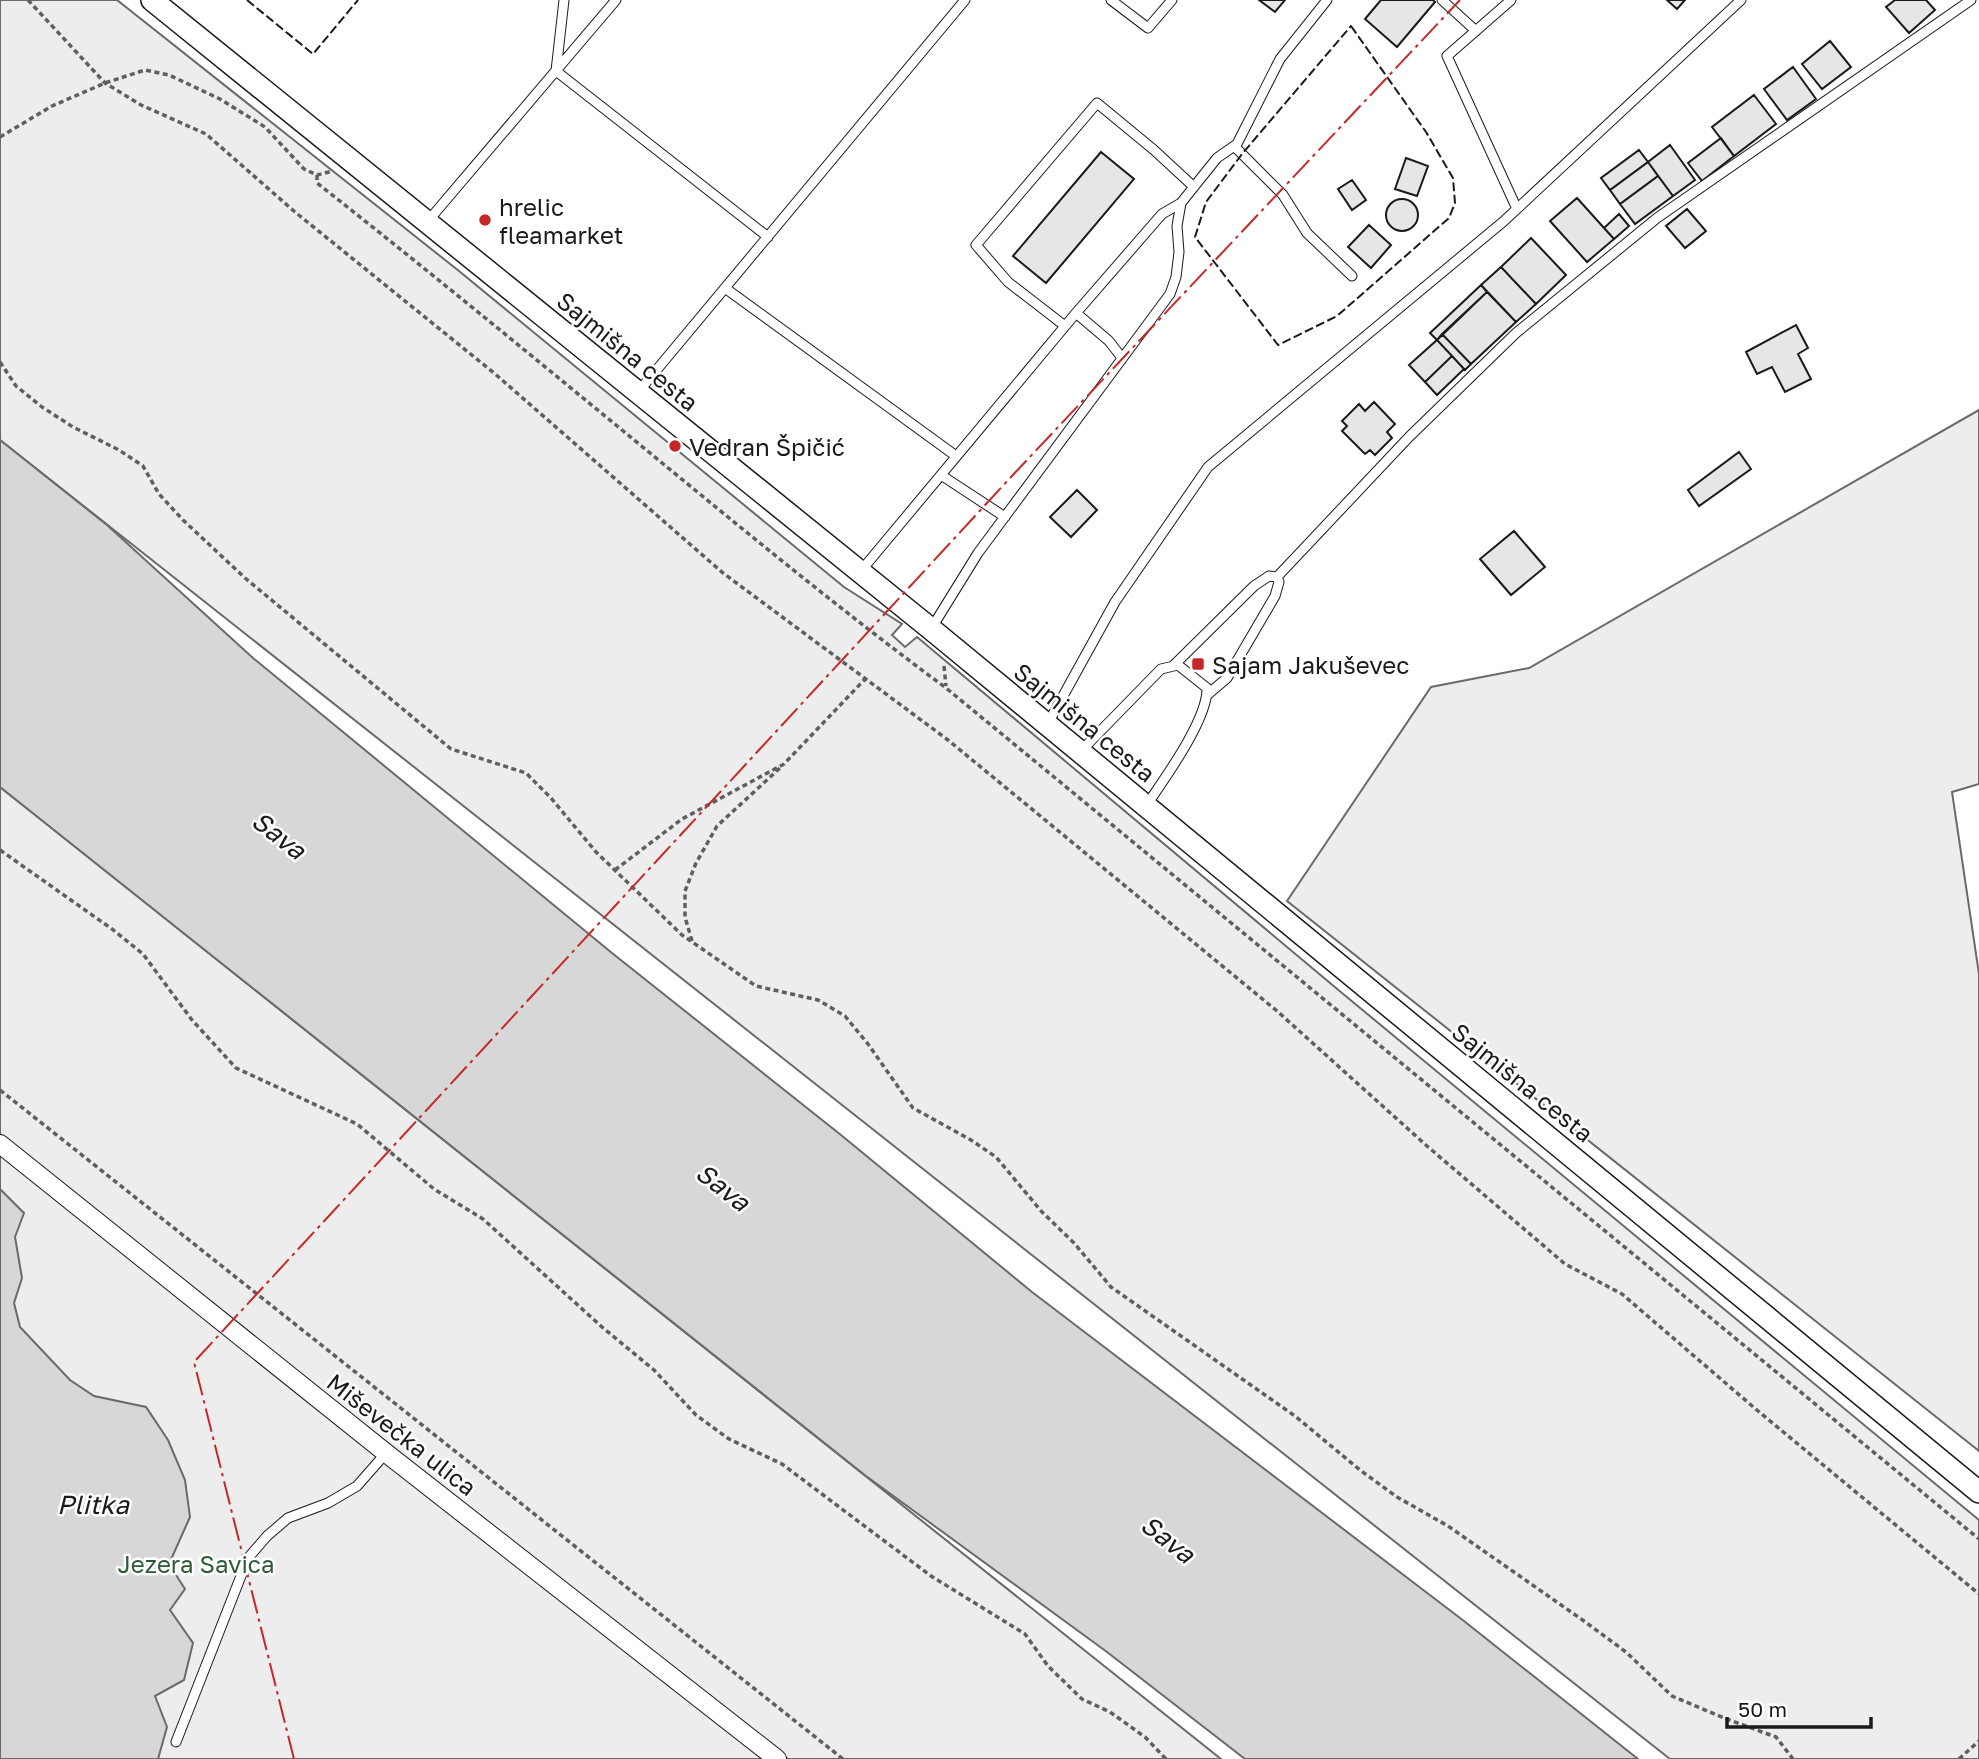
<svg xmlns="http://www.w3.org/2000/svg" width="1979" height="1759" font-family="'Golos Text',sans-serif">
	<rect width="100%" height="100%" fill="#fff"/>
	<path fill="#ededed" stroke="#6a6a6a" stroke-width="2" d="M0 0H117L459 271 844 587 902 624 892 635 905 647 917 637 1342 993 1979 1520V1759H1670L0 440Z
		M1979 410V784L1952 792 1979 974V1451L1287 901 1431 687 1529 668Z
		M0 787 1221 1759H788L100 1216 0 1134Z
		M0 1154 764 1759H0Z"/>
	<path fill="#d7d7d7" stroke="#6a6a6a" stroke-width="2" d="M0 440 107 525 253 658 612 953 841 1135 1032 1292 1464 1621 1638 1759H1245L1107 1652 866 1476 0 787Z
		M0 1189 24 1213 15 1237 22 1278 14 1303 20 1327 70 1380 94 1396 146 1407 168 1440 185 1480 190 1517 169 1564 185 1589 170 1610 193 1643 184 1680 155 1696 167 1727 158 1759H0Z"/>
	<path fill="#e6e6e6" stroke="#1a1a1a" stroke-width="2" d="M1259 0H1285L1275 12Z
		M1381 0H1433L1435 2 1397 47 1365 19Z
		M1667 0H1685L1677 9Z
		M1895 0H1926L1935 10 1909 33 1886 7Z
		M1830 41 1851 67 1822 89 1802 64Z
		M1793 67 1816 99 1787 120 1764 89Z
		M1754 95 1776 124 1734 156 1712 127Z
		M1721 138 1734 156 1702 181 1688 163Z
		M1670 145 1695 180 1673 196 1648 162Z
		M1639 150 1648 162 1610 190 1601 178Z
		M1101 152 1134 179 1046 283 1013 256Z
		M1406 158 1428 166 1417 196 1395 189Z
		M1648 162 1658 176 1620 204 1610 190Z
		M1658 176 1673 196 1635 224 1620 204Z
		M1352 180 1366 200 1352 210 1338 189Z
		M1577 198 1614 239 1587 262 1550 221Z
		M1386 215a16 16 0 1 1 32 0a16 16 0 1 1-32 0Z
		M1687 209 1706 231 1685 248 1666 226Z
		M1619 214 1629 226 1614 239 1604 228Z
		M1369 225 1391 245 1371 268 1348 247Z
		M1531 238 1566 275 1536 304 1501 267Z
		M1501 267 1536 304 1516 322 1481 285Z
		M1481 285 1487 292 1437 340 1430 333Z
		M1487 292 1516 322 1471 364 1442 334Z
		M1796 325 1808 348 1798 354 1811 379 1785 392 1772 367 1757 374 1746 352Z
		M1442 334 1471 364 1465 370 1437 340Z
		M1437 340 1452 356 1425 382 1409 365Z
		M1452 356 1464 369 1437 395 1425 382Z
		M1374 402 1395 424 1387 432 1392 438 1375 455 1370 450 1365 454 1342 431 1347 426 1342 421 1359 404 1365 411Z
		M1739 452 1751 469 1699 506 1688 490Z
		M1077 490 1097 510 1071 537 1050 517Z
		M1514 531 1545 567 1511 595 1480 559Z"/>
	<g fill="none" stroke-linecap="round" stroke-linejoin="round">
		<defs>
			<path id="service" d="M564 0 556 71 768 237
				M1111 0 1148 28 1172 0
				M1442 0 1476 31
				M1511 0 1447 56 1517 209
				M1234 146 1283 195 1307 233 1352 276
				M428 221 616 0
				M725 288 956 456
				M1076 313 1109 341 1122 358
				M1065 326 1008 282 976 245 1097 103 1154 150 1194 187
				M639 391 965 0
				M941 475 1005 517
				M860 572 1076 313 1162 214 1181 203
				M1277 577 1409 437 1516 333 1657 218 1971 0
				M931 629 978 553 1170 294 1176 277 1179 252 1177 226 1181 203 1217 158 1237 144 1280 59 1327 0
				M1173 666 1254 586 1269 576 1277 577 1279 582 1275 596 1227 678 1207 695
				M1047 725 1115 602 1208 467 1504 221 1741 0
				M1080 752 1161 669 1178 665 1207 688C1208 719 1165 778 1146 806
				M176 1742 248 1558 267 1536 288 1518 328 1503 357 1486 386 1453"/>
			<path id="minor" d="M0 1144 386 1453 777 1759"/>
			<path id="tertiary" d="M152 0 931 629 1979 1492"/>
		</defs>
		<use href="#service" stroke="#1a1a1a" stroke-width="11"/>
		<use href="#minor" stroke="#1a1a1a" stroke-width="20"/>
		<use href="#tertiary" stroke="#1a1a1a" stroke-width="24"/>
		<path stroke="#5f5f5f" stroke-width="3.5" stroke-dasharray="5 3.5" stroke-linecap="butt" d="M28 0 105 83 141 105 206 134 295 212 494 373 723 573 948 740 1277 1011 1427 1146 1565 1264 1622 1294 1758 1411 1979 1594
			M0 137 52 106 105 83 145 70 169 75 220 99 265 127 304 169 317 175 333 171
			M317 175V183C420 264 521 347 622 430 729 518 835 606 946 688L1979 1539
			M0 362 16 386 42 407 73 427 119 450 143 466 159 494 183 520 245 578 451 749 526 773 551 798 596 852 682 935 756 986 818 1000 845 1016 868 1044 913 1108 971 1140 996 1157 1042 1212 1074 1243 1111 1287 1295 1416 1360 1470 1397 1497 1448 1526 1584 1621 1626 1652 1672 1696 1724 1718 1776 1737 1793 1759
			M944 666 946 686
			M0 850 112 929 143 954 192 1020 236 1068 357 1124 434 1189 483 1219 602 1327 654 1370 696 1415 729 1439 782 1464 931 1576 1025 1634 1048 1666 1082 1699 1110 1712 1145 1737 1166 1759
			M615 870 682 819 784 764 866 678
			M692 941 685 917V891L696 863 717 826 780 768
			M0 1090 843 1759
			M1959 1759 1979 1741"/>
		<use href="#service" stroke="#fff" stroke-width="9"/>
		<use href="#minor" stroke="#fff" stroke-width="18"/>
		<use href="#tertiary" stroke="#fff" stroke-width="21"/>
		<path stroke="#1a1a1a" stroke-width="2" stroke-dasharray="9 3.5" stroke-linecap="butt" d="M247 0 313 54 358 0
			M1351 26 1426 132 1453 178 1455 203 1449 218 1337 316 1278 345 1195 237 1206 202 1242 154Z"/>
		<path stroke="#c62828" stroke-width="2" stroke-dasharray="24 5 3.5 5" stroke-linecap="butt" d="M294 1759 194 1362 1011 477 1460 0"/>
	</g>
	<g fill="#c62828" stroke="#fff" stroke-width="2.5">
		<circle cx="485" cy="220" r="7"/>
		<circle cx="675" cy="446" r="7"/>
		<rect x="1191" y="657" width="14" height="14" rx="3.5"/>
	</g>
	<g text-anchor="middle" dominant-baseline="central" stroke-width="5" stroke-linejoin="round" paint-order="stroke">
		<g font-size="24" fill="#1a1a1a" stroke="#fff" text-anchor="start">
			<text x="499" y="206">hrelic<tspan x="499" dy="28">fleamarket</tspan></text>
			<text x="689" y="446">Vedran Špičić</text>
			<text x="1212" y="664">Sajam Jakuševec</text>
		</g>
		<g font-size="24" fill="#1a1a1a" stroke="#fff">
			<text transform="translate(628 351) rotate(39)">Sajmišna cesta</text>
			<text transform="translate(1085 722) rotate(39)">Sajmišna cesta</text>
			<text transform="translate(1523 1082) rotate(39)">Sajmišna cesta</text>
			<text transform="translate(402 1434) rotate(38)">Miševečka ulica</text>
		</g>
		<g font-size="24" fill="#2b5a34" stroke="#fff">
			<text x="196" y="1563">Jezera Savica</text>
		</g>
		<g font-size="26" font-style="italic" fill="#1a1a1a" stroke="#fff">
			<text transform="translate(279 835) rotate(38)">Sava</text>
			<text transform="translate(723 1187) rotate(38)">Sava</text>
			<text x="93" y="1504">Plitka</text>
			<text transform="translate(1168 1539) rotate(38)">Sava</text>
		</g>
	</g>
	<path d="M1727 1717v10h144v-10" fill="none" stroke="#1a1a1a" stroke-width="3.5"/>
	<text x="1738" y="1717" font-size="21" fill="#1a1a1a" stroke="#ffffff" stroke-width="5" paint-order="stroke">50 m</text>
</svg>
